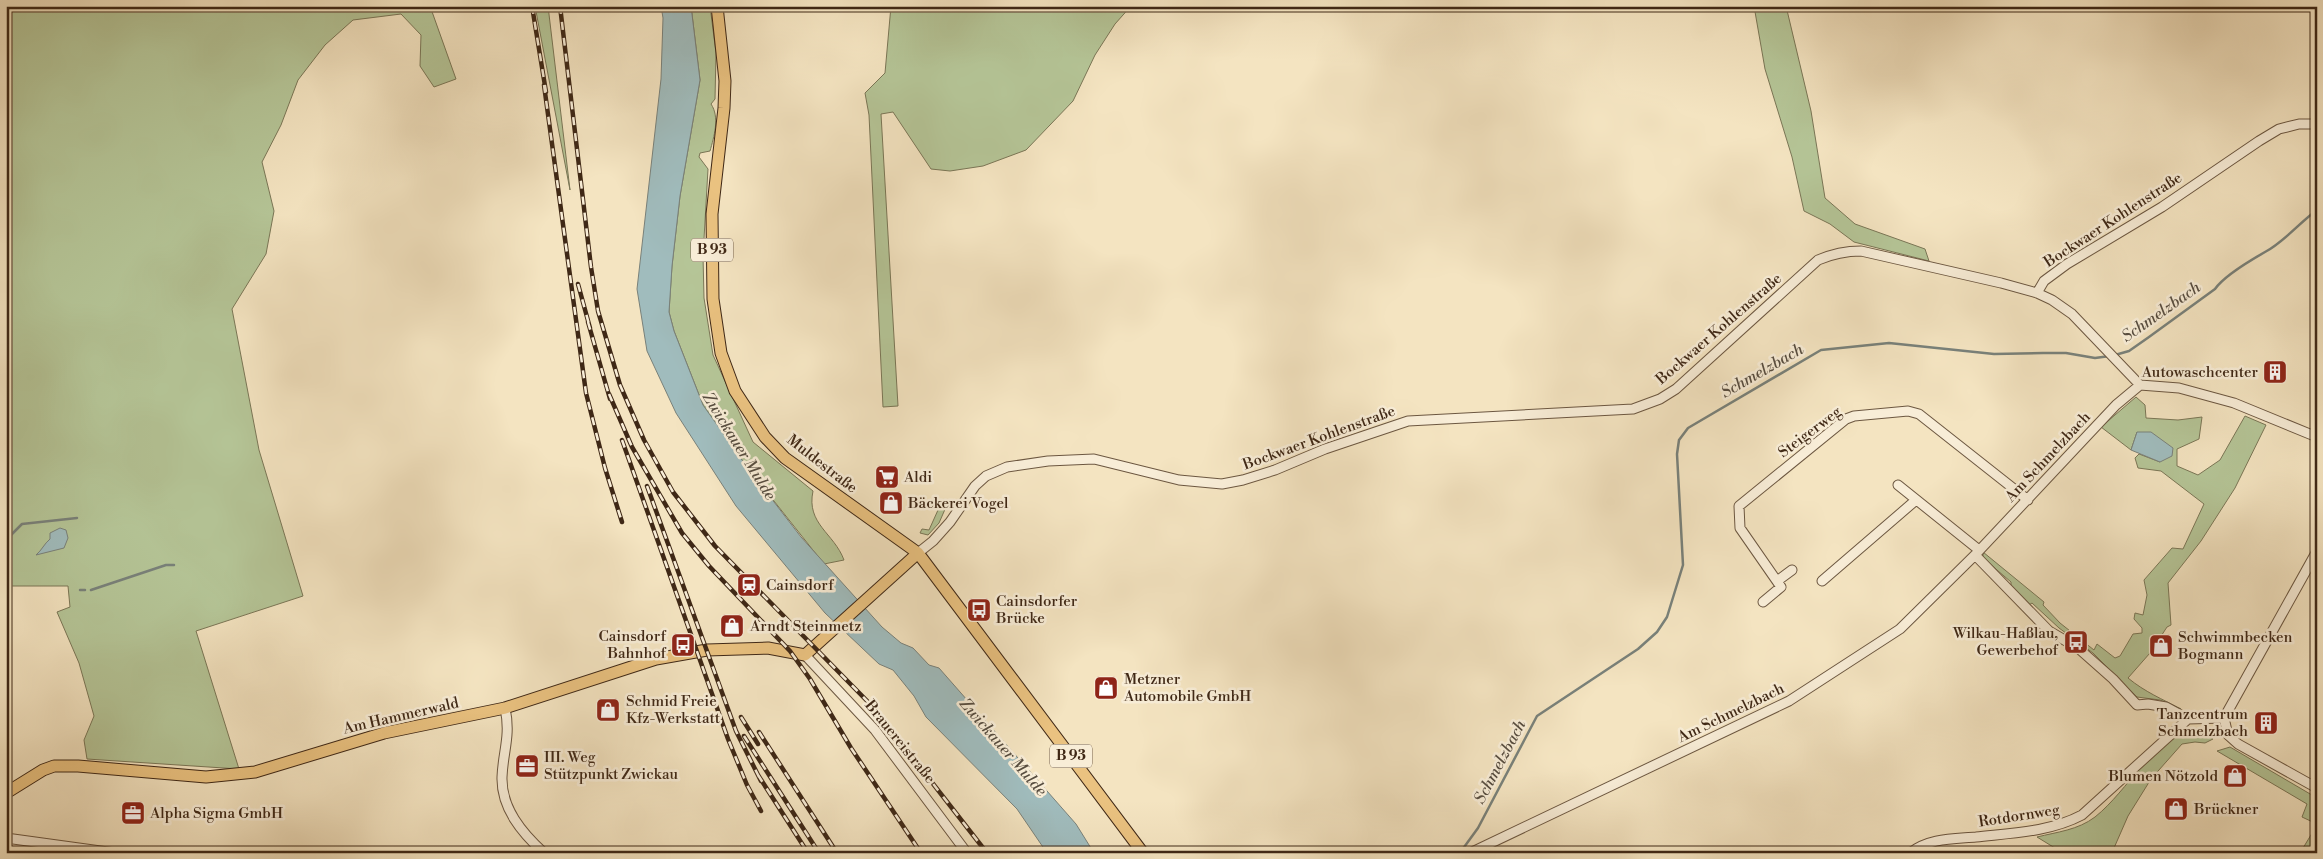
<svg xmlns="http://www.w3.org/2000/svg" width="2323" height="859" font-family="'Libre Bodoni',serif">
	<rect width="100%" height="100%" fill="#f4e4c1"/>
	<filter id="stains"><feTurbulence type="fractalNoise" baseFrequency=".004" numOctaves="4"/><feColorMatrix values="0 0 0 0 .2 0 0 0 0 .09 0 0 0 0 .02 0 0 0 .5 -.17"/></filter>
	<radialGradient id="worn" r=".72"><stop offset=".6" stop-color="#630" stop-opacity="0"/><stop offset="1" stop-color="#630" stop-opacity=".3"/></radialGradient>
	<path fill="#b5c597" stroke="#7a7656" d="M7 6H430L456 79 434 87 420 66 421 35 401 14 353 20 325 45 298 80 281 125 262 162 274 211 266 254 232 309 259 450 303 596 196 631 239 769 87 759 84 740 94 716 79 663 57 612 70 607 68 586H6Z
		M535 6H548L570 190Z
		M691 6H710L716 53 715 99 711 104C720 117 714 137 710 151L700 153 699 157 708 169 703 256 704 298 713 355 753 442 813 491C806 524 834 533 844 560L824 564 747 467 703 405 674 331 669 312 672 266 680 196 700 80Z
		M891 6H1131L1115 24 1095 55 1073 101 1026 150 983 166 950 171 931 169 893 112 881 114 898 406 883 407 869 115 865 93 885 73Z
		M1754 6H1786L1811 111 1825 198 1855 224 1925 249 1929 261 1854 242 1830 224 1804 211 1792 157 1765 69Z
		M2136 397 2145 405 2146 418 2178 420 2202 417 2199 439 2177 449V466L2198 475 2220 460 2245 416 2266 425 2235 488 2201 541 2168 583 2171 625 2167 627 2150 653 2128 678C2145 692 2162 699 2181 709L2160 700 2137 697 2093 653 2059 628 2032 603 2029 605 2011 586V582L1983 558V552L2044 602 2043 605 2060 623 2094 650 2097 644 2115 658 2120 656 2133 634 2142 633V628L2134 619 2135 613 2143 615 2147 595 2144 580 2172 548 2183 549 2204 504 2161 471 2138 468 2135 458 2139 454 2160 462 2137 432 2131 450 2101 427Z
		M943 499 946 507 939 523 928 535 920 533 922 529 929 530Z
		M2198 729 2213 739 2205 743 2195 742 2182 744 2151 779 2128 816 2114 848 2122 853H2063L2037 837C2057 832 2078 830 2095 817 2129 790 2152 738 2198 729Z
		M2230 747 2317 798V824L2302 817 2307 804 2217 751Z
		M2317 825V853H2300Z"/>
	<path fill="#a0bcbd" stroke="#79817a" d="M661 6H691L700 80 680 196 672 266 669 312 674 331 703 405 747 467 801 537 882 627 901 643 913 648 929 665 939 668 1076 824 1094 853H1047L1017 809 926 717 914 696 893 670 879 664 825 613 736 506 676 413 647 351 637 289 661 79 663 18Z
		M2137 432H2151L2173 448 2172 456 2160 462 2131 450Z
		M60 528 66 530 68 538 64 548 36 555C42 550 44 544 50 539V533Z"/>
	<g fill="none" stroke-linecap="round" stroke-linejoin="round">
		<path stroke="#79817a" stroke-width="2.5" d="M2115 355 2129 351 2149 337 2215 289C2224 276 2251 260 2265 252 2284 242 2299 223 2317 210
			M6 540 22 524 77 518
			M80 590H85
			M91 590 166 565H174
			M1462 850 1478 828 1537 716 1638 649 1657 632 1667 617 1683 565 1677 454 1679 440 1688 428 1821 350 1889 343 1994 354 2043 353H2066L2095 358 2110 356"/>
		<defs>
			<path id="minor" d="M2037 293 2044 281 2067 264 2162 207 2259 141 2279 129 2299 124H2317
				M1898 485 1979 550
				M2317 551 2224 718 2228 735 2238 744 2317 788
				M918 553 933 541 950 522 975 486 986 476 1007 467 1048 461 1094 459 1179 480 1222 484 1243 480 1275 470 1325 449 1408 421 1633 409 1660 399 1676 389 1818 260C1832 254 1845 251 1861 251L2001 283 2037 293 2052 300 2072 314 2140 385 2179 388 2234 403 2317 437
				M1975 555 2049 631 2078 648 2113 679 2137 705 2148 704 2166 707 2188 719 2224 718
				M1777 581 1792 570
				M1822 581 1916 500
				M1763 602 1781 587 1740 528 1739 506 1846 419 1854 416 1908 411 1919 414 2028 500
				M805 655 875 730 967 853
				M505 708C511 736 503 751 502 777 501 808 522 833 544 853
				M6 838 115 853
				M1470 853 1789 701 1900 629 1975 555 2116 405 2140 385
				M1910 853C1929 838 1953 839 1976 837 2012 833 2050 832 2082 815L2188 719"/>
			<path id="major" d="M717 6 725 81 724 108 712 214 713 299 721 353 735 391 765 437 785 458 918 553 1143 853
				M6 793 43 770 54 766H78L206 777 255 772 384 733 505 708 656 659 707 650 768 648 805 655 918 553"/>
		</defs>
		<use href="#minor" stroke="#6c5741" stroke-width="11"/>
		<use href="#major" stroke="#3f2816" stroke-width="13"/>
		<use href="#minor" stroke="#f8edd7" stroke-width="9"/>
		<use href="#major" stroke="#eac280" stroke-width="11"/>
		<defs>
			<path id="rail" d="M532 6 546 92
				M560 6 591 267 598 311 620 385 644 440 673 492 715 546 874 708 987 853
				M544 85 586 393 605 468 622 522
				M578 284 590 328
				M588 322 610 399
				M609 394 632 447 682 533 709 566 790 651 810 679 851 748 921 853
				M622 440 728 739 747 785 761 811
				M647 486 736 731 761 781
				M741 717 758 744
				M759 732 837 853
				M744 736 819 853
				M758 775 808 853"/>
		</defs>
		<use href="#rail" stroke="#3f2816" stroke-width="4.5"/>
		<use href="#rail" stroke="#f8edd7" stroke-width="2.5" stroke-dasharray="8" stroke-linecap="butt"/>
	</g>
	<defs>
		<symbol id="building-square" viewBox="-11 -11 22 22"><rect x="-9" y="-9" width="18" height="18" rx="4" fill="#8f2418" stroke="#f8edd7"/><path d="M-4-6H4V6H1V3H-1V6H-4ZM-2.5-4.3h1.7v1.8h-1.7ZM.8-4.3h1.7v1.8H.8ZM-2.5-1h1.7V.8h-1.7ZM.8-1h1.7V.8H.8Z" fill="#fff"/></symbol>
		<symbol id="supermarket-square" viewBox="-11 -11 22 22"><rect x="-9" y="-9" width="18" height="18" rx="4" fill="#8f2418" stroke="#f8edd7"/><path d="M-6-5.5h2.5l.6 2H6L4.5 2H-2.5L-4.4-4H-6ZM-1.5 3.2a1.3 1.3 0 1 0 .1 0ZM3 3.2a1.3 1.3 0 1 0 .1 0Z" fill="#fff"/></symbol>
		<symbol id="shop-square" viewBox="-11 -11 22 22"><rect x="-9" y="-9" width="18" height="18" rx="4" fill="#8f2418" stroke="#f8edd7"/><path d="M-5-2.5h2.3a2.7 3.5 0 0 1 5.4 0H5L5.5 6h-11ZM-1.5-2.5h3a1.5 2.3 0 0 0-3 0Z" fill="#fff"/></symbol>
		<symbol id="station-square" viewBox="-11 -11 22 22"><rect x="-9" y="-9" width="18" height="18" rx="4" fill="#8f2418" stroke="#f8edd7"/><path d="M-3-6H3Q5-6 5-4V2Q5 4 3 4L4.5 6H3L1.5 4h-3L-3 6H-4.5L-3 4Q-5 4-5 2V-4Q-5-6-3-6ZM-3.5-4v3h7v-3ZM-3.5 1v1.5H-2V1ZM2 1v1.5H3.5V1Z" fill="#fff"/></symbol>
		<symbol id="bus-square" viewBox="-11 -11 22 22"><rect x="-9" y="-9" width="18" height="18" rx="4" fill="#8f2418" stroke="#f8edd7"/><path d="M-5-6H5V4H4V6H2V4H-2V6H-4V4H-5ZM-3.5-4V0h7V-4ZM-3.5 1.2v1.5H-2V1.2ZM2 1.2v1.5H3.5V1.2Z" fill="#fff"/></symbol>
		<symbol id="office-square" viewBox="-11 -11 22 22"><rect x="-9" y="-9" width="18" height="18" rx="4" fill="#8f2418" stroke="#f8edd7"/><path d="M-6-3h4V-5.5h4V-3h4V5H-6ZM-1-4.5V-3h2v-1.5ZM-6 0V1H6V0Z" fill="#fff"/></symbol>
	</defs>
	<g fill-rule="evenodd">
		<use href="#building-square" x="2261" y="358" width="28" height="28"/>
		<use href="#supermarket-square" x="873" y="463" width="28" height="28"/>
		<use href="#shop-square" x="877" y="489" width="28" height="28"/>
		<use href="#station-square" x="735" y="571" width="28" height="28"/>
		<use href="#bus-square" x="965" y="596" width="28" height="28"/>
		<use href="#shop-square" x="718" y="612" width="28" height="28"/>
		<use href="#bus-square" x="2062" y="628" width="28" height="28"/>
		<use href="#bus-square" x="669" y="631" width="28" height="28"/>
		<use href="#shop-square" x="2147" y="632" width="28" height="28"/>
		<use href="#shop-square" x="1092" y="674" width="28" height="28"/>
		<use href="#shop-square" x="594" y="696" width="28" height="28"/>
		<use href="#building-square" x="2252" y="709" width="28" height="28"/>
		<use href="#office-square" x="513" y="752" width="28" height="28"/>
		<use href="#shop-square" x="2221" y="762" width="28" height="28"/>
		<use href="#shop-square" x="2162" y="795" width="28" height="28"/>
		<use href="#office-square" x="119" y="799" width="28" height="28"/>
	</g>
	<g text-anchor="middle" dominant-baseline="central" stroke-width="5" stroke-linejoin="round" paint-order="stroke">
		<g fill="#f8edd7" stroke="#766350" stroke-width="1">
			<rect x="691" y="238.5" width="42" height="23" rx="4"/>
			<rect x="1050" y="744.5" width="42" height="23" rx="4"/>
		</g>
		<g font-size="14" font-weight="bold" fill="#3f2816">
			<text x="712" y="250">B 93</text>
			<text x="1071" y="756">B 93</text>
		</g>
		<g font-size="15" fill="#3f2816" stroke="#f8edd7">
			<text transform="translate(2113 220) rotate(-33)">Bockwaer Kohlenstraße</text>
			<text transform="translate(1719 329) rotate(-41)">Bockwaer Kohlenstraße</text>
			<text transform="translate(1810 432) rotate(-37)">Steigerweg</text>
			<text transform="translate(1319 438) rotate(-20)">Bockwaer Kohlenstraße</text>
			<text transform="translate(2048 457) rotate(-47)">Am Schmelzbach</text>
			<text transform="translate(822 464) rotate(38)">Muldestraße</text>
			<text transform="translate(1731 713) rotate(-26)">Am Schmelzbach</text>
			<text transform="translate(401 716) rotate(-13)">Am Hammerwald</text>
			<text transform="translate(900 742) rotate(51)">Brauereistraße</text>
			<text transform="translate(2019 816) rotate(-9)">Rotdornweg</text>
		</g>
		<g font-size="15" fill="#3f2816" stroke="#f8edd7" text-anchor="start">
			<text x="2258" y="372" text-anchor="end">Autowaschcenter</text>
			<text x="904" y="477">Aldi</text>
			<text x="908" y="503">Bäckerei Vogel</text>
			<text x="766" y="585">Cainsdorf</text>
			<text x="996" y="601">Cainsdorfer<tspan x="996" dy="17">Brücke</tspan></text>
			<text x="750" y="626">Arndt Steinmetz</text>
			<text x="2058" y="633" text-anchor="end">Wilkau-Haßlau,<tspan x="2058" dy="17">Gewerbehof</tspan></text>
			<text x="666" y="636" text-anchor="end">Cainsdorf<tspan x="666" dy="17">Bahnhof</tspan></text>
			<text x="2178" y="637">Schwimmbecken<tspan x="2178" dy="17">Bogmann</tspan></text>
			<text x="1124" y="679">Metzner<tspan x="1124" dy="17">Automobile GmbH</tspan></text>
			<text x="626" y="701">Schmid Freie<tspan x="626" dy="17">Kfz-Werkstatt</tspan></text>
			<text x="2248" y="714" text-anchor="end">Tanzcentrum<tspan x="2248" dy="17">Schmelzbach</tspan></text>
			<text x="544" y="757">III. Weg<tspan x="544" dy="17">Stützpunkt Zwickau</tspan></text>
			<text x="2218" y="776" text-anchor="end">Blumen Nötzold</text>
			<text x="2194" y="809">Brückner</text>
			<text x="150" y="813">Alpha Sigma GmbH</text>
		</g>
		<g font-size="16" font-style="italic" fill="#574d40" stroke="#f8edd7">
			<text transform="translate(2161 312) rotate(-35)">Schmelzbach</text>
			<text transform="translate(1762 371) rotate(-30)">Schmelzbach</text>
			<text transform="translate(739 446) rotate(58)">Zwickauer Mulde</text>
			<text transform="translate(1003 747) rotate(49)">Zwickauer Mulde</text>
			<text transform="translate(1500 762) rotate(-62)">Schmelzbach</text>
		</g>
	</g>
	<rect width="2323" height="859" fill="none" stroke="#f4e4c1" stroke-width="25"/>
	<rect x="8" y="8" width="2308" height="844" fill="none" stroke="#3f2816" stroke-width="2.5"/>
	<rect x="12" y="12" width="2298" height="834" fill="none" stroke="#3f2816"/>
	<rect width="100%" height="100%" filter="url(#stains)"/>
	<rect width="100%" height="100%" fill="url(#worn)"/>
</svg>
